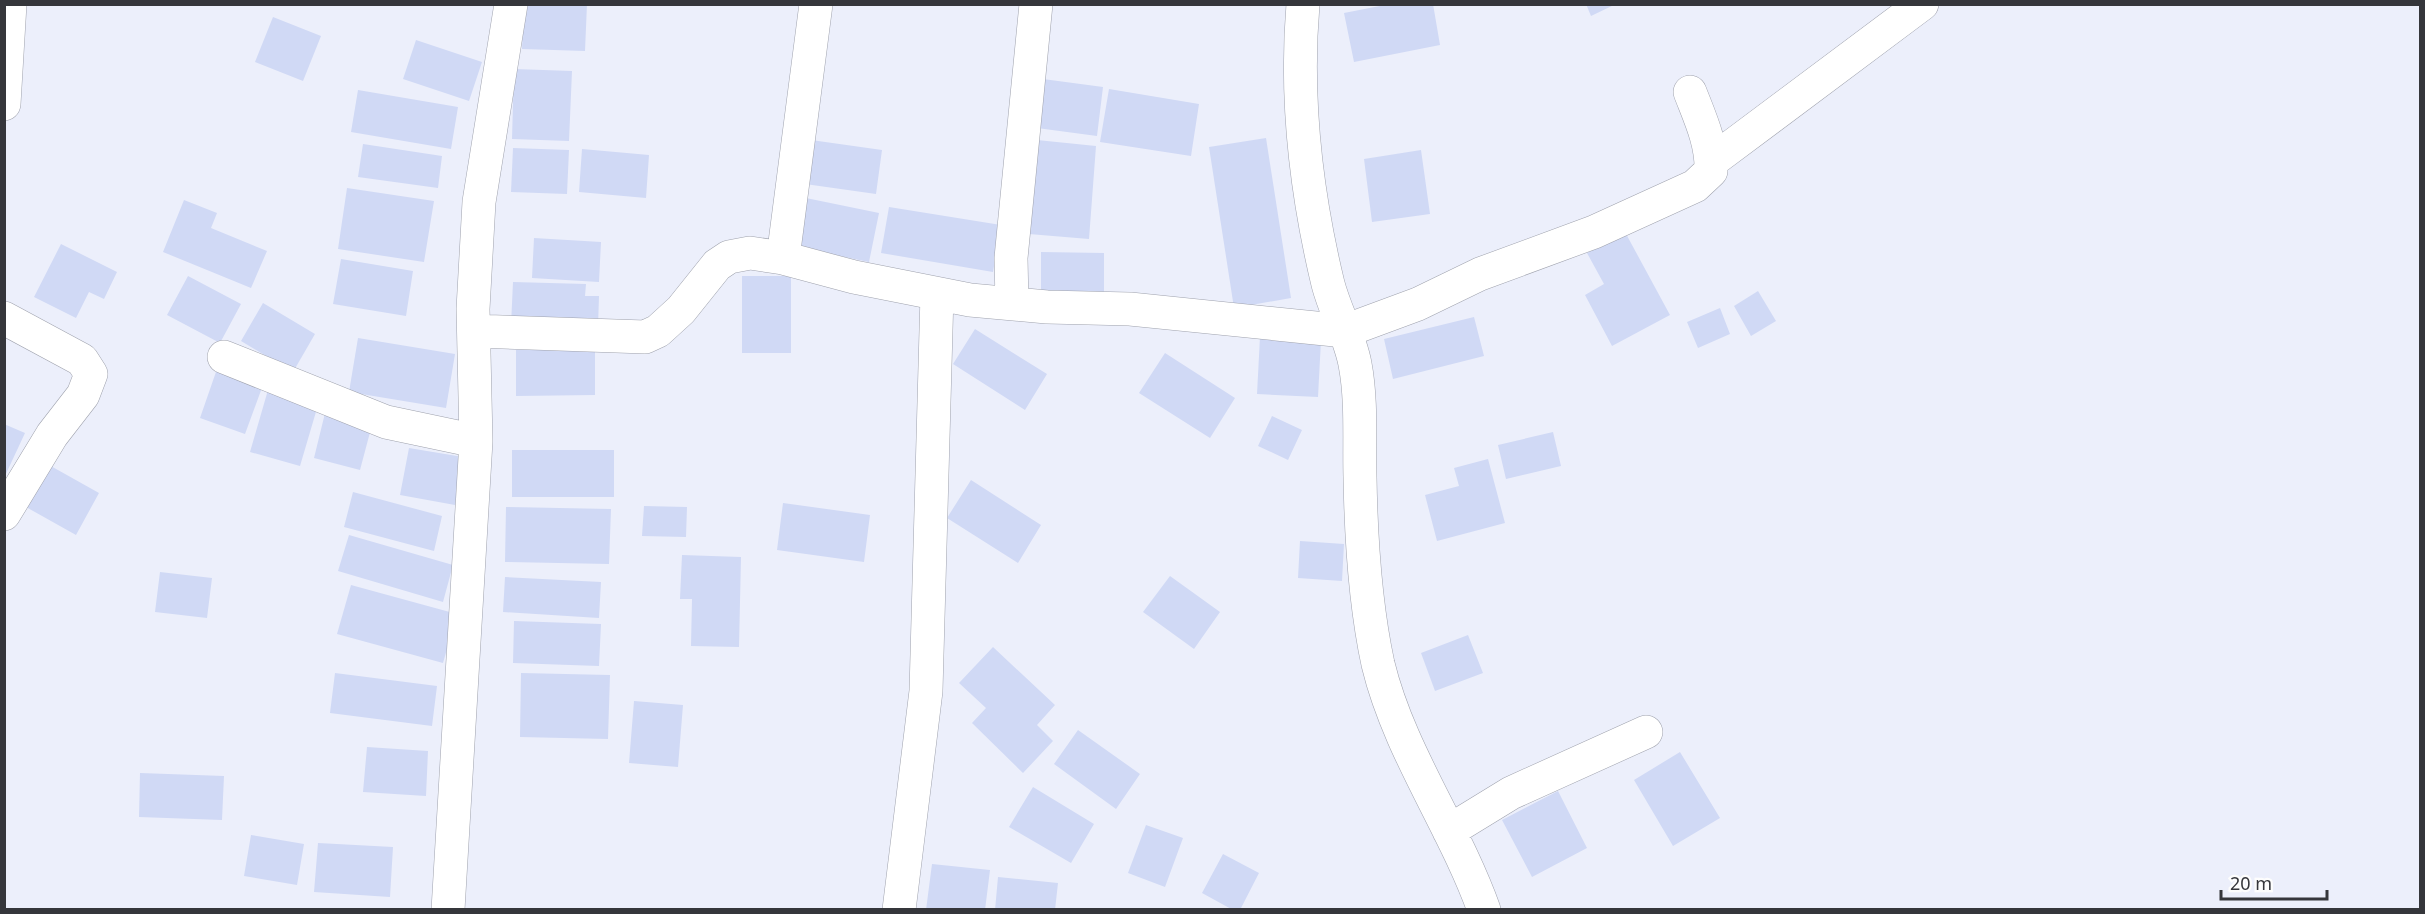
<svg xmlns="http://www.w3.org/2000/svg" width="2425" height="914" font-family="'Noto Sans',sans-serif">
	<rect width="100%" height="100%" fill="#eceffb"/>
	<path fill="#d0d9f5" d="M524 4H587L585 51 522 49Z
		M1390 4H1433L1440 45 1354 62 1344 13Z
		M1586 4H1616L1591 16Z
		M273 17 321 36 303 81 255 62Z
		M416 40 482 62 469 101 403 79Z
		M514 69 572 71 569 141 512 139Z
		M1043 79 1103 87 1097 136 1037 128Z
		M1109 89 1199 104 1191 156 1100 142Z
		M358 90 458 107 451 149 351 132Z
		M1266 138 1291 298 1234 308 1209 147Z
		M804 139 882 150 876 194 798 183Z
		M1037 140 1096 146 1089 239 1029 234Z
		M363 144 442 156 438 188 358 177Z
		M513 148 569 150 567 194 511 192Z
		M582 149 649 155 646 198 579 192Z
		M1421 150 1430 214 1372 222 1364 159Z
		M347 188 434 201 424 262 338 249Z
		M806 198 879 213 869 262 796 247Z
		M184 200 217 213 211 228 267 251 251 288 163 252Z
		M889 207 1001 225 993 272 881 253Z
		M1625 232 1670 315 1612 346 1585 295 1604 284 1587 253Z
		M534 238 601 242 599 282 532 278Z
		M61 244 117 272 104 299 89 292 76 318 34 297Z
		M1041 252 1104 253V298H1041Z
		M341 259 413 271 406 316 333 304Z
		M188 276 241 304 220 343 167 315Z
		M742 276H791V353H742Z
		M513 282 586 284 585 296H599L598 327 511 325Z
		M1758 291 1776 321 1751 336 1734 306Z
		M263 303 315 334 293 372 241 341Z
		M1720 308 1730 334 1698 348 1687 322Z
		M1474 317 1484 356 1393 379 1384 339Z
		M975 329 1047 374 1025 410 953 364Z
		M1260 337 1321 340 1318 397 1257 394Z
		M358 338 455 354 446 408 349 392Z
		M516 350H595V395L516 396Z
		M1165 353 1235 398 1210 438 1139 393Z
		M217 369 263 385 245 434 200 418Z
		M268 390 318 405 300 466 250 452Z
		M326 409 373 421 360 470 314 458Z
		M1272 416 1302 430 1288 460 1258 446Z
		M4 424 25 433 4 478Z
		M1553 432 1561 466 1506 479 1498 445Z
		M409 448 463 457 455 505 400 495Z
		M512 450H614V497H512Z
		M1488 459 1505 523 1437 541 1425 495 1459 486 1454 468Z
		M49 465 99 493 76 535 26 507Z
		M971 480 1041 525 1018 563 947 518Z
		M353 492 442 516 434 551 344 527Z
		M783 503 870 515 864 562 777 550Z
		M644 506 687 507 686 537 642 536Z
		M506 507 611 509 609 564 505 562Z
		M349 535 453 565 443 602 338 571Z
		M1300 541 1344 544 1342 581 1298 578Z
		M682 555 741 557 739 647 691 646 692 599H680Z
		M160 572 212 578 207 618 155 612Z
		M1170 576 1220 612 1194 649 1143 612Z
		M505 577 601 582 599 618 503 612Z
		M351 585 457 614 443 663 337 634Z
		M514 621 601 624 599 666 513 663Z
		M1468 635 1483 673 1435 691 1421 653Z
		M993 647 1055 705 1037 725 1053 741 1023 773 972 723 986 708 959 683Z
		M335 673 437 686 432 726 330 713Z
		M521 673 610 675 608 739 520 737Z
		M634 701 683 705 678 767 629 763Z
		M1078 730 1140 774 1116 809 1054 764Z
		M367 747 428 751 426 796 363 792Z
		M1680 752 1720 818 1673 846 1634 780Z
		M140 773 224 776 222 820 139 817Z
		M1033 787 1094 824 1071 863 1009 827Z
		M1558 791 1587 848 1532 877 1502 820Z
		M1146 825 1183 838 1165 887 1128 873Z
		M251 835 304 844 297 885 244 876Z
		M318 843 393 847 390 897 314 892Z
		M1223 854 1259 873 1240 910H1233L1202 893Z
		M932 864 990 870 985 910H926Z
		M998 877 1058 883 1055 910H995Z"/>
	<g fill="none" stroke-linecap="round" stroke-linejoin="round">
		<defs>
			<path id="minor" d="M1303 4C1295 98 1306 193 1328 284 1335 311 1350 337 1355 364 1362 401 1359 440 1360 477 1361 538 1365 604 1378 664 1399 751 1454 826 1484 910
				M4 104 10 4
				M1712 161 1922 4
				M783 258 816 4
				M1012 303 1011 258 1036 4
				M4 318 82 360 91 374 83 395 52 435 4 514
				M474 331 645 337 658 331 681 310 717 265 729 257 750 253 783 258 854 277 970 300 1047 307 1130 309 1345 331 1418 304 1480 274 1594 232 1695 186 1711 171C1712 143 1700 118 1690 92
				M224 357 386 422 476 441
				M1449 831 1511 793 1646 732
				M448 910 476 441 473 309 479 202 511 4
				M899 910 926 691 937 294"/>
		</defs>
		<use href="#minor" stroke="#9fa2ad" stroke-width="34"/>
		<use href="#minor" stroke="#fff" stroke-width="33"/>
	</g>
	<rect width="2425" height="914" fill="none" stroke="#35363b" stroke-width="12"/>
	<path d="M2221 890v9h106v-9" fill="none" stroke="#35363b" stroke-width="3"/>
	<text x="2230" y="890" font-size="18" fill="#35363b" stroke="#fdfdfd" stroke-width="4.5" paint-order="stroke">20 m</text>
</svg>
